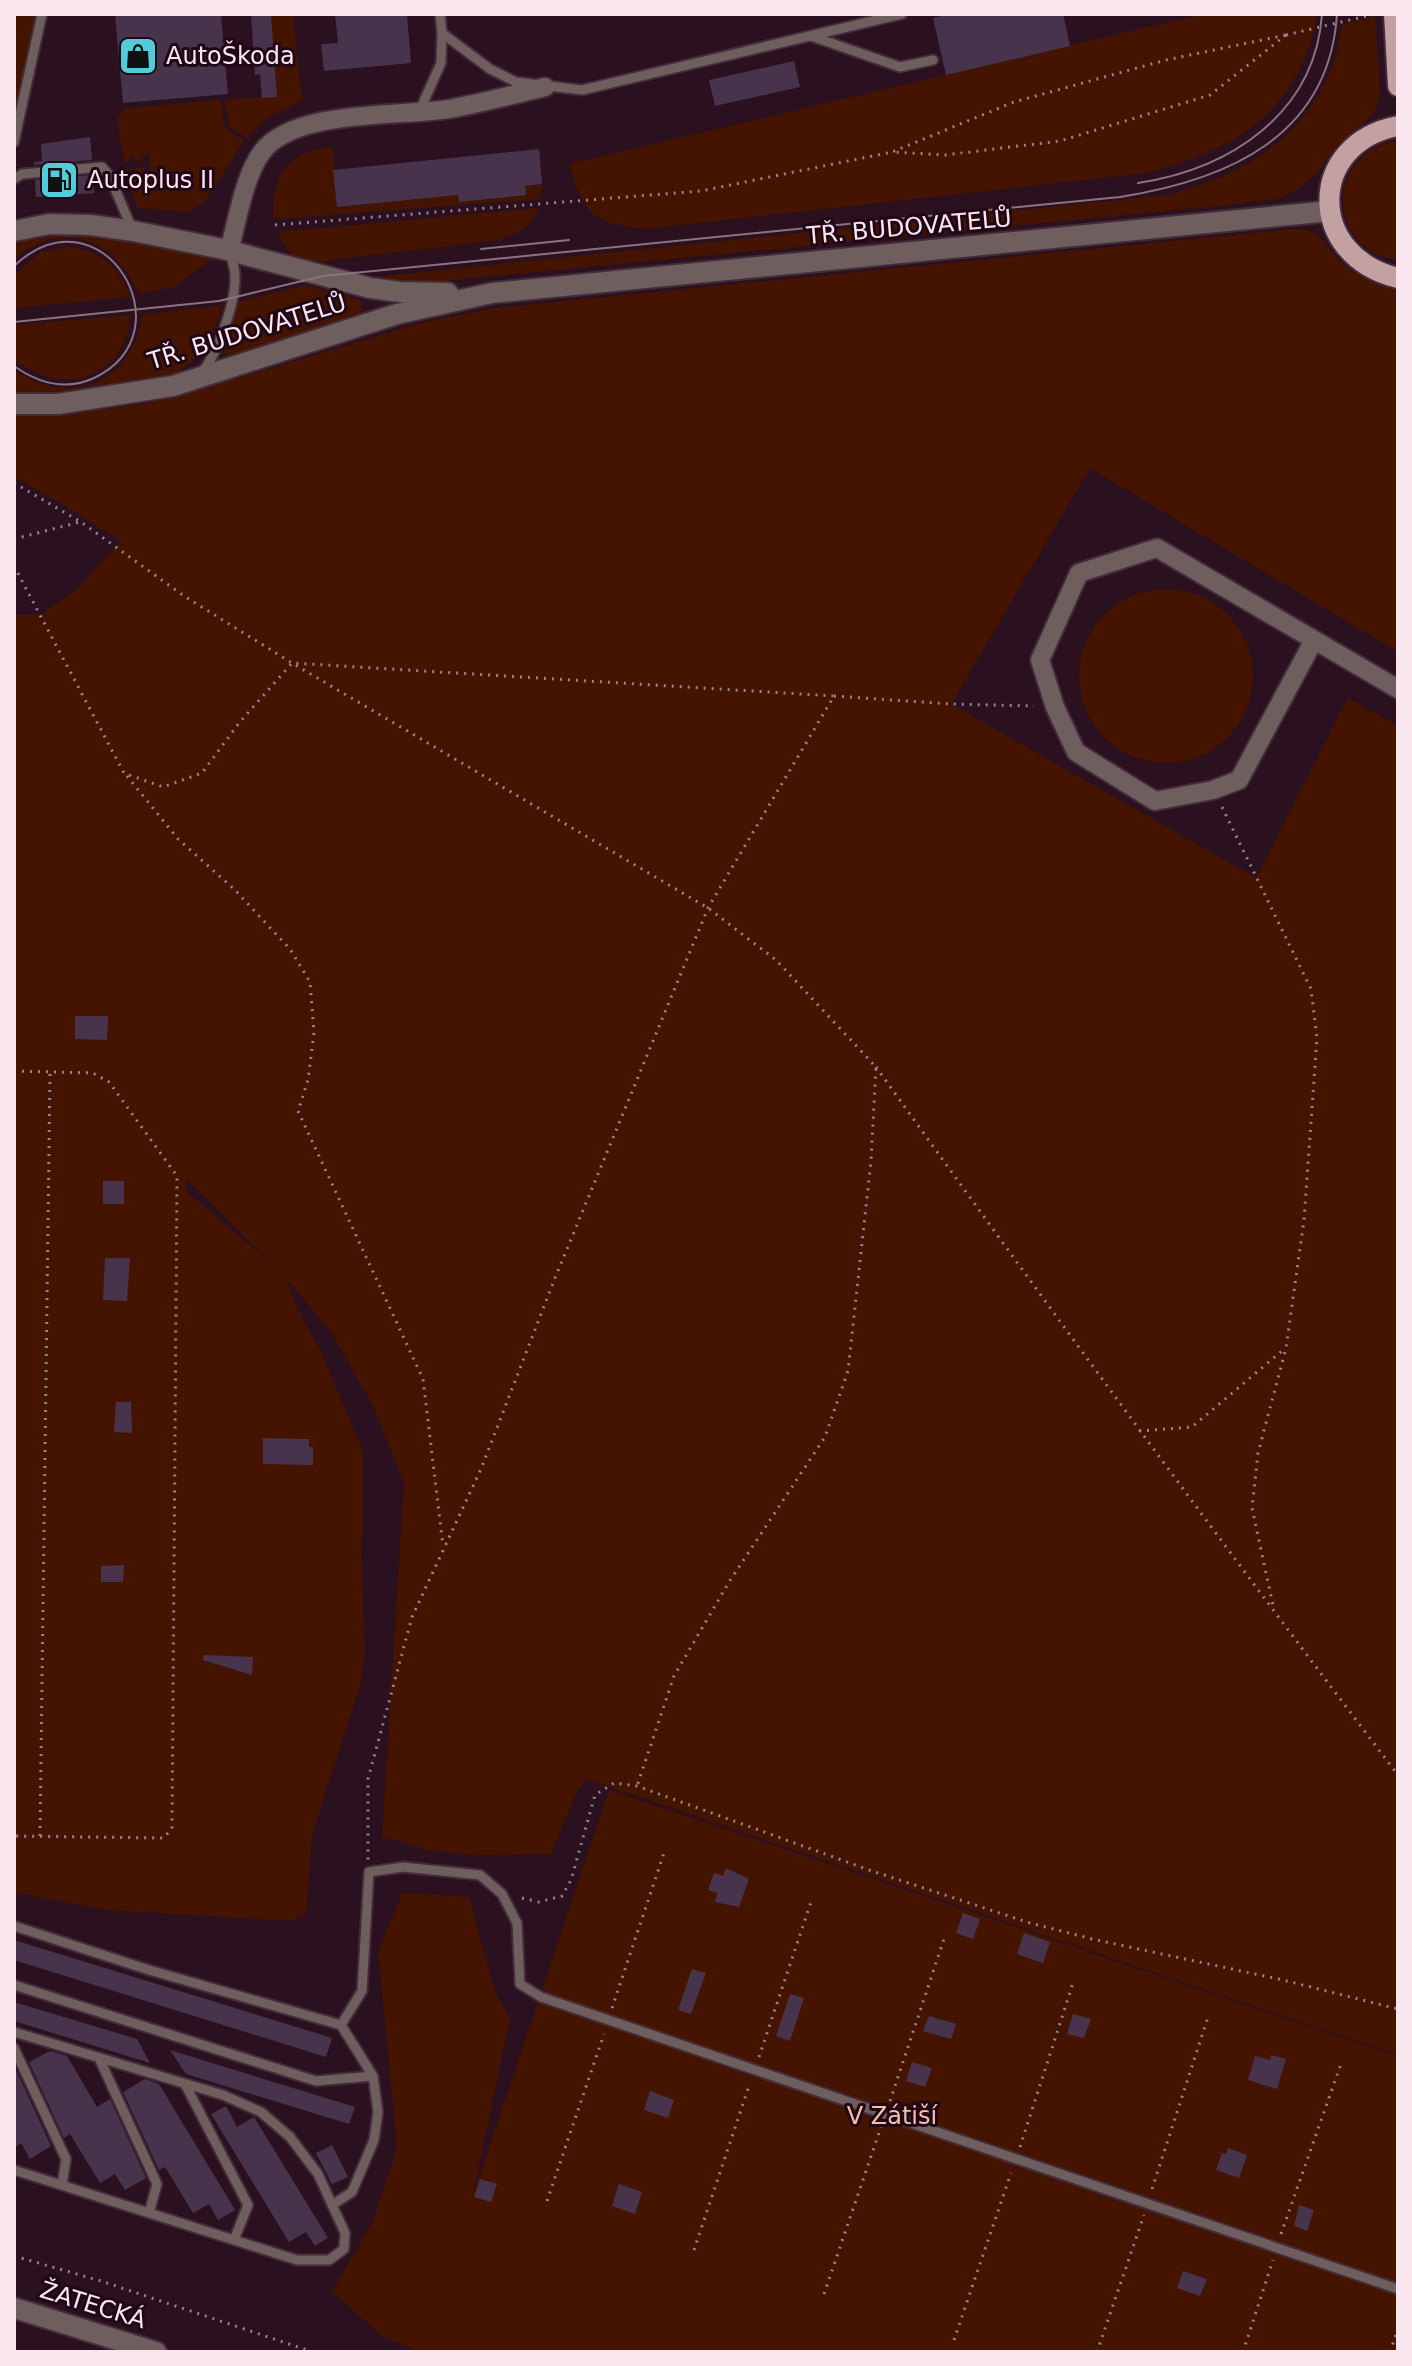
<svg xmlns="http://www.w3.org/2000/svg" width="1412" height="2366" font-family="'DejaVu Sans',sans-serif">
	<rect width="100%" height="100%" fill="#2b1120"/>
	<path fill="#451400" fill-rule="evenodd" d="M14 14H39L14 126Z
		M271 14H293L302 101 268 117 247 138 229 126 225 100 276 96Z
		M1203 14H1317C1316 30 1309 47 1303 62 1272 131 1216 153 1147 173L645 229C591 223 584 214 569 164Z
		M1375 16 1380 92 1376 109 1370 117 1338 144 1317 173 1298 189 1279 198 1229 205 444 281 412 283 374 277 1168 195C1243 174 1301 143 1332 67 1338 54 1339 39 1342 25Z
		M221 100 224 127 244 141 206 200 191 212 137 208 125 169H129L130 175 137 174 136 168 144 167V173H150L149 155H142V161L134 162V156L128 157V163H124L117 118 124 109Z
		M1398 140V260C1325 250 1325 152 1398 140Z
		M333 147 337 207 458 195H526L525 186 542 184 540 199 274 219C270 175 289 151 333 147Z
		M539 208C532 226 517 234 499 240L338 259C307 267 290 263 278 232Z
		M1292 229C1325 232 1316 235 1336 257 1352 275 1375 282 1398 284V652L1090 468 951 704 1256 878 1348 698 1398 726V2055L586 1779C574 1792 560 1835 551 1854L475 1855 427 1850 382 1836 404 1483 374 1408 330 1330 285 1277 298 1310 321 1352 363 1451V1536L361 1541 365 1654 359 1689 312 1835 306 1914 292 1921 107 1910 14 1892V615H40L76 590 121 541 49 496 14 477V416L44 415 138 405 246 376 423 322 495 308ZM187 1179 272 1264 186 1191Z
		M89 232 212 259 174 287 139 294C116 239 61 218 14 260V239Z
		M66 247C98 249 120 266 130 297L14 308V275L41 252Z
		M305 285 358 299 362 304V311L356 317 231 356 225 354 222 346 235 303Z
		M224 305 209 342 193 360 173 375 98 389 14 395V370C70 408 133 384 142 315Z
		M131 315C123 380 64 397 14 360V325Z
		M1079 676a87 87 0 1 1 174 0a87 87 0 1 1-174 0Z
		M609 1790 1398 2056V2352H421L383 2337 332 2291 372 2223 397 2147 378 1951 402 1893 469 1897 495 1992 510 2018 473 2195Z"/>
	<path fill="#47344c" d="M115 14H221L228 94 123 103Z
		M251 14H271L277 97 262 98 260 74 255 75Z
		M335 14H407L411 63 324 71 321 44 338 43Z
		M950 14H1063L1070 46 946 75 933 18Z
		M794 61 800 87 715 106 709 80Z
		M90 137 92 160 34 165V162L42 161 41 144Z
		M539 149 542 184 525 186 526 195 459 202 458 195 337 207 333 170Z
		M93 175 94 193 36 197 35 180Z
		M75 1016H108L107 1040 75 1039Z
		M103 1181H124V1204H103Z
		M105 1258H130L127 1301 103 1300Z
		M116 1402H131L132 1433 114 1432Z
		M263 1438 309 1439V1447H313V1465L263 1464Z
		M124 1565 123 1582H101V1566Z
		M204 1655 253 1657 252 1675 203 1660Z
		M726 1868 749 1879 739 1907 715 1902 717 1893 708 1890 714 1873 723 1876Z
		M963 1913 980 1919 973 1939 956 1933Z
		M1024 1933 1050 1942 1043 1963 1017 1954Z
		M14 1940 332 2038 326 2057 14 1960Z
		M692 1969 706 1973 691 2014 678 2010Z
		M790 1994 804 1998 790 2041 776 2036Z
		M14 2002 137 2039 150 2063 14 2021Z
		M1073 2014 1091 2019 1084 2038 1067 2034Z
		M929 2016 956 2024 951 2039 923 2031Z
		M170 2050 355 2107 349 2124 186 2074Z
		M50 2051 67 2056 97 2107 110 2099 146 2178 125 2190 115 2174 100 2183 70 2134 64 2138 29 2062Z
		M1271 2055 1286 2059 1277 2089 1248 2080 1255 2056 1270 2060Z
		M912 2062 932 2068 925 2087 906 2081Z
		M16 2070 51 2146 30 2159 21 2143 14 2148Z
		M145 2079 159 2084 235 2210 218 2220 209 2204 193 2213 165 2167 159 2170 123 2092Z
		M650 2091 674 2100 668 2118 644 2110Z
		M226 2106 237 2127 254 2117 328 2238 315 2246 306 2232 289 2242 211 2114Z
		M332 2145 348 2177 332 2184 316 2153Z
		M1228 2148 1247 2155 1239 2178 1216 2170 1222 2153 1226 2154Z
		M480 2179 497 2184 491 2202 474 2197Z
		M619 2184 642 2192 635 2214 612 2206Z
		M1299 2205 1314 2210 1307 2231 1294 2226Z
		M1183 2271 1207 2279 1200 2296 1177 2288Z"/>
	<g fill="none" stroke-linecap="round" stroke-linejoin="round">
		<defs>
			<path id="service" d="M440 14 442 33 490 69 516 82 582 90 902 14
				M811 36 900 67 933 60
				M419 112 441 63 442 33
				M14 142 42 14
				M14 179 22 174 102 167 109 175 133 231
				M202 372C218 353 236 301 235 276 235 268 232 259 229 251
				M14 1926 149 1970 341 2025 362 1991 369 1872 403 1867 480 1875 502 1894 517 1923 520 1984 541 1997 1398 2289
				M14 1985 316 2081 373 2076
				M14 2032 223 2095 261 2112 290 2137 318 2174 345 2233 344 2249 329 2260H297L14 2170
				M14 2048 66 2159 62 2185
				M99 2058 157 2184 149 2213
				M186 2086 248 2205 234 2240
				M332 2205 352 2192 374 2140 378 2112 373 2076 341 2025"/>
			<path id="minor" d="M229 251C237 222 244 176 262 152 294 109 398 117 449 109 481 103 513 95 545 87
				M1314 640 1239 780 1213 790 1155 801 1076 752 1055 707 1040 660 1079 573 1157 548 1398 689"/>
			<path id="tertiary" d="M14 231 49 224 91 225 133 231 223 249 370 288 400 292 448 293
				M14 404H58L173 386 397 314 492 293 1330 211
				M14 2308 156 2352"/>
			<path id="primary" d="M1394 14 1398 86
				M1398 126C1307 143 1306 256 1398 278"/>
		</defs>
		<use href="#service" stroke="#442b39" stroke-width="13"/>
		<use href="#minor" stroke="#442b39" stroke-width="22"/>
		<use href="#tertiary" stroke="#442b39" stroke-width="24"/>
		<use href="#primary" stroke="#442b39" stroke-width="24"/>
		<path stroke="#99838f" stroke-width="3" stroke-dasharray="2 6" stroke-linecap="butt" d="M1286 35 1210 95 1060 141 945 155 892 152 1014 102 1166 60Z
			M1286 35 1375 14
			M275 225 701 191 892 152
			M14 483 81 522 184 596 292 663 708 908 776 960 876 1067 871 1161 848 1371 825 1437 729 1582 674 1676 637 1786
			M14 539 80 522
			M14 566 124 773 163 787 202 773 239 723 292 663 834 696 708 908 555 1278 481 1469 412 1617 368 1779V1860
			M834 696 951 704 1034 706
			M127 776 178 839 234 889 290 949 310 982 314 1033 308 1080 298 1111 423 1379 443 1546
			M1222 807 1311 989 1317 1038 1304 1220 1286 1348 1258 1453 1252 1508 1274 1610
			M876 1067C1047 1305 1220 1542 1398 1775
			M14 1071 93 1073 109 1082 177 1176 172 1829 163 1838 14 1836
			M1139 1431 1192 1427 1283 1350
			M40 1836 50 1072
			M522 1898 539 1902 562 1896 571 1880 595 1795 614 1783 637 1786 872 1871 1030 1923 1092 1939 1283 1980 1398 2009
			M612 2008 665 1850
			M759 2057 812 1899
			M890 2101 945 1936
			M1020 2147 1074 1980
			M1152 2189 1209 2014
			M547 2201 604 2034
			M1281 2234 1342 2061
			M694 2250 750 2083
			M14 2256 101 2281 313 2352
			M824 2294 881 2127
			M954 2340 1011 2173
			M1097 2352 1144 2215
			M1243 2352 1273 2260
			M1390 2352 1398 2329"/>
		<use href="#service" stroke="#6e5e5e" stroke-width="9"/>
		<use href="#minor" stroke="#6e5e5e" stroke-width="18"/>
		<use href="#tertiary" stroke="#6e5e5e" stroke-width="20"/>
		<use href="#primary" stroke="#c3a1a2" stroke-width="20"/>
		<path stroke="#8a737f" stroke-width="2" d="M1138 183C1230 169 1315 114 1322 14
			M481 249 569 240
			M14 266C101 184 191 332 94 378 66 391 38 383 14 366
			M14 322 219 301 323 276 1120 197C1227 180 1329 137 1337 14"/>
	</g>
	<defs>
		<symbol id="shop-square" viewBox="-11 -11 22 22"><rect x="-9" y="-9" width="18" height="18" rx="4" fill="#53cbdb" stroke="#210816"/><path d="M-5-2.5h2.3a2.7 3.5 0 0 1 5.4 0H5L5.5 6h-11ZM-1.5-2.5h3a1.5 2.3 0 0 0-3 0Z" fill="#111"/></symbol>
		<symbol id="fuel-square" viewBox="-11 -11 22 22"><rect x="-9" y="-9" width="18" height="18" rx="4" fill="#53cbdb" stroke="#210816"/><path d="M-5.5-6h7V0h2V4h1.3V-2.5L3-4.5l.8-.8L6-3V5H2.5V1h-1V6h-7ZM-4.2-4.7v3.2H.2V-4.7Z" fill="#111"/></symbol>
	</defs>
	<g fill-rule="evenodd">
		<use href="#shop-square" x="116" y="34" width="44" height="44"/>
		<use href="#fuel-square" x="37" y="158" width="44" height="44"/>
	</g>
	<g text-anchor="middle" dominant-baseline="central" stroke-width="6" stroke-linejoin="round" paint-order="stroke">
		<g font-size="24" fill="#f9e6ef" stroke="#210816" text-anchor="start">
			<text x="166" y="56">AutoŠkoda</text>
			<text x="87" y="180">Autoplus II</text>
		</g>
		<g font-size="24" fill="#f9e6ef" stroke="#210816">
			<text transform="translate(909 227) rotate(-5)">TŘ. BUDOVATELŮ</text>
			<text transform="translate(247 332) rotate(-17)">TŘ. BUDOVATELŮ</text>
			<text transform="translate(93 2305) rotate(17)">ŽATECKÁ</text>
		</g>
		<g font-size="24" fill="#f5bea7" stroke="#210816">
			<text x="892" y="2116">V Zátiší</text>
		</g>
	</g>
	<rect width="1412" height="2366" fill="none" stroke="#f9e6ef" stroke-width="32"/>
</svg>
